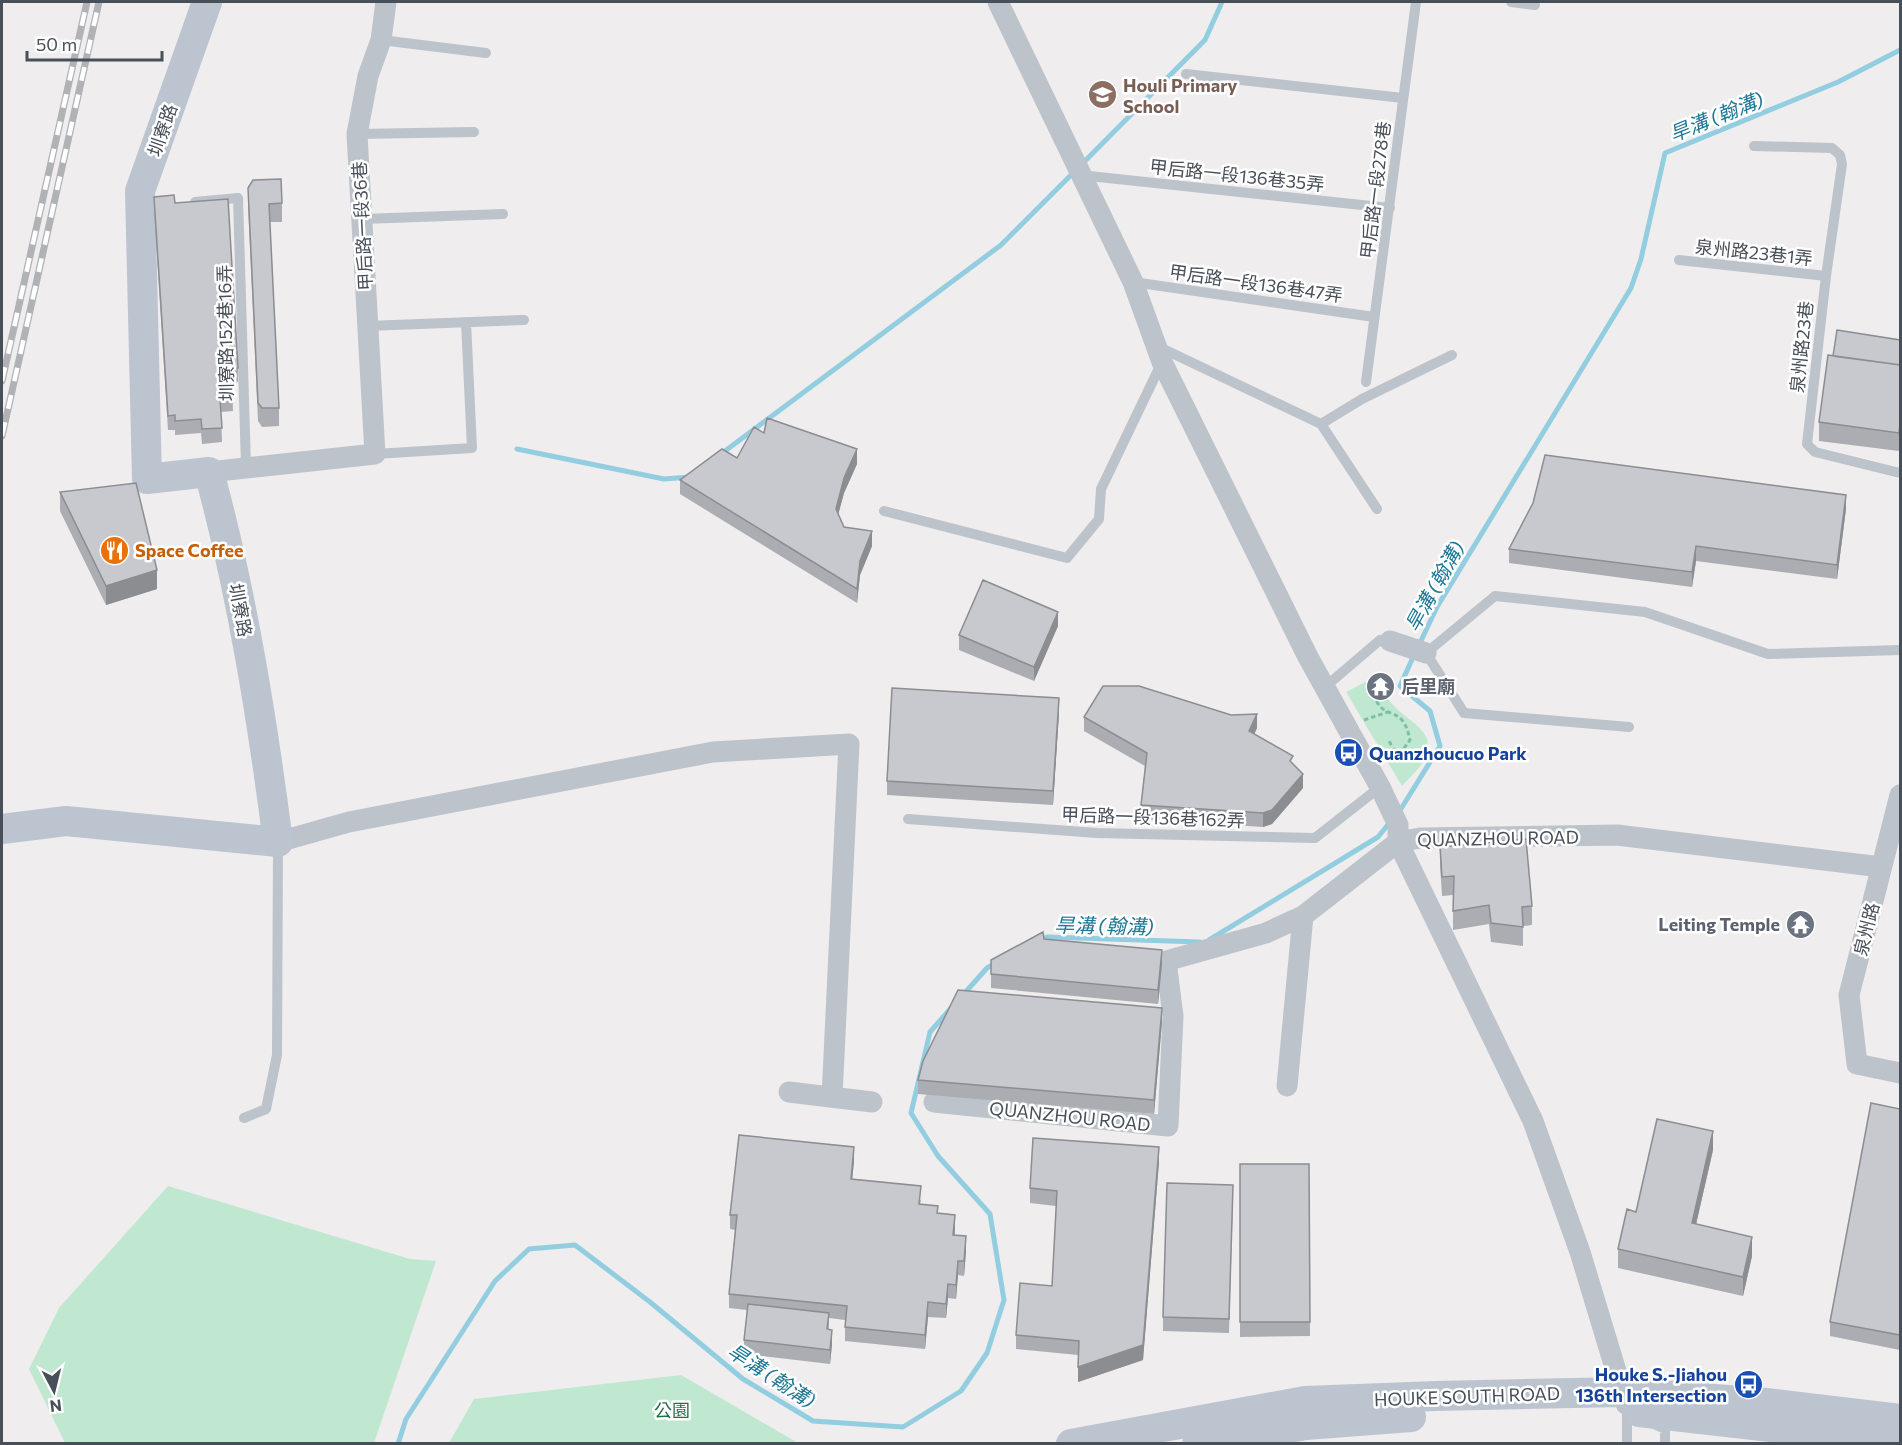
<svg xmlns="http://www.w3.org/2000/svg" width="1902" height="1445" font-family="Commissioner,'Noto Sans TC',sans-serif">
	<rect width="100%" height="100%" fill="#efeded"/>
	<path fill="#c0e8d1" d="M1373 678 1383 685C1386 716 1436 723 1427 752 1424 765 1411 776 1402 786L1346 692Z
		M168 1186 410 1259 436 1261 374 1443H65L29 1369 59 1308Z
		M681 1375 798 1443H449L474 1399Z"/>
	<g fill="none" stroke-linecap="round" stroke-linejoin="round">
		<path stroke="#92cde0" stroke-width="5" d="M1081 165 1205 40 1222 2
			M517 449 664 479 690 477
			M721 454 1001 245 1074 172
			M1419 645 1437 607 1631 288 1641 259 1665 153 1838 82 1900 50
			M1399 812 1440 746 1430 711 1400 686 1415 653
			M1209 940 1378 837 1391 821
			M1039 941 1047 937 1200 942
			M962 996 987 968 996 963
			M398 1444 406 1419 495 1281 529 1249 575 1245 650 1302 743 1379 813 1421 903 1427 961 1391 987 1353 1004 1300 990 1214 938 1156 911 1113 930 1032 952 1007"/>
		<path stroke="#7cc2a2" stroke-width="3" stroke-dasharray="4.5 3" stroke-linecap="butt" d="M1369 680C1374 687 1372 695 1377 702 1387 720 1403 705 1410 740L1402 751 1395 752 1389 741
			M1364 720 1388 712"/>
		<path stroke="#bdc3ca" stroke-width="10" d="M1511 2 1535 5
			M381 40 486 53
			M1186 74 1403 98
			M357 134 474 132
			M1754 146 1832 148 1840 155 1842 164 1826 276 1807 444 1815 452 1900 473
			M1080 175 1390 208
			M195 202 238 198 246 466
			M362 219 503 214
			M1679 260 1826 276
			M1133 282 1374 317
			M368 326 524 320
			M1157 346 1321 424 1362 399 1452 355
			M1366 382 1416 2
			M1321 424 1377 509
			M375 454 472 448 466 322
			M884 511 1067 558 1099 519 1101 489 1162 362
			M1325 687 1380 640 1390 641
			M1629 727 1464 713 1426 653 1495 596 1645 612 1768 654 1900 650
			M908 819 1097 833 1315 838 1380 787
			M244 1118 266 1109 277 1055 278 843
			M1654 1424 1665 1429V1444
			M1627 1444V1411L1632 1413"/>
		<path stroke="#bdc3ca" stroke-width="21" d="M998 2 1133 282 1162 362 1308 657 1380 787 1398 825V842L1533 1121 1580 1252 1626 1404
			M209 472 375 454 357 134 368 76 381 40 386 2
			M1390 641 1426 653
			M1900 795 1849 995 1857 1064 1900 1073
			M278 842 349 822 713 752 849 744 832 1097
			M1287 1086 1303 916
			M789 1092 872 1102
			M934 1102 1168 1126 1173 1016 1166 961 1266 933 1303 916 1398 842 1420 838 1617 835 1881 867"/>
		<path stroke="#bcc4cf" stroke-width="30" d="M2 829 66 821 278 842C262 718 242 593 209 472L147 479 140 191 207 2
			M1639 1412 1900 1442
			M1071 1444 1305 1401 1436 1396 1623 1392 1766 1403 1900 1419
			M1197 1444 1306 1425 1411 1417"/>
		<defs>
			<path id="rail" d="M2 381 87 2
				M2 436 99 2"/>
		</defs>
		<use href="#rail" stroke="#b0b2b6" stroke-width="7"/>
		<use href="#rail" stroke="#fff" stroke-width="4.5" stroke-dasharray="14" stroke-linecap="butt"/>
	</g>
	<path fill="#abadb2" d="M248 188 282 203V222H270L279 408V426L262 427 258 421 248 206Z
		M154 197 175 203 238 368V382L232 383 233 411 221 412 222 442 202 444 201 433 175 435V430H168L154 211Z
		M1900 340 1899 451 1819 441V422L1833 356Z
		M764 433 857 464 844 493 838 514 844 527 872 546 860 575 857 603 680 494V480L737 458Z
		M60 492 157 589 106 605 60 511Z
		M1846 509 1837 579 1696 561 1692 587 1509 563V549Z
		M1058 626 1034 681 959 650V635Z
		M1059 713 1053 805 887 795V781Z
		M1084 717 1257 728 1254 734 1293 765 1303 788 1272 824 1263 827 1141 819V805L1145 766 1084 731Z
		M1440 847 1532 906V925L1523 926V946L1491 942 1489 924 1453 930V895L1442 896 1440 865Z
		M1044 939 1162 964 1158 1004 991 988V960Z
		M1162 1022 1154 1114 918 1094V1080Z
		M1900 1109V1350L1830 1336V1322Z
		M1713 1150 1696 1224 1752 1256 1743 1296 1618 1268V1249L1636 1212Z
		M854 1161 852 1179 921 1200 920 1205 938 1213 955 1229V1236L966 1251 964 1276 958 1275 956 1299 948 1298 946 1318 928 1317 925 1349 845 1341V1320L829 1318V1330L832 1344 830 1364 744 1354V1340L747 1310 729 1308V1294L735 1230 730 1229V1215Z
		M1159 1162 1143 1360 1078 1382V1355L1016 1349V1335L1052 1286 1056 1206 1030 1203V1188Z
		M1240 1164H1309L1310 1336 1240 1337Z
		M1233 1199 1229 1333 1163 1331V1317Z"/>
	<path fill="#8b8d91" d="M1900 424V443L1899 451V433Z
		M857 449V464L844 493 836 523V509L844 478Z
		M1846 495V509L1837 579V565Z
		M872 531V546L860 575 857 603V589L860 561Z
		M1696 546V561L1692 587V572Z
		M157 570V589L106 605V586Z
		M1058 612V626L1034 681V667Z
		M1059 698V713L1053 805V791Z
		M1257 714V728L1249 746V731Z
		M1303 774V788L1272 824 1263 827V813Z
		M1162 950V964L1158 1004V990Z
		M1162 1008V1022L1154 1114V1100Z
		M1713 1131V1150L1692 1242V1223Z
		M854 1147V1161L851 1193V1179Z
		M1159 1147V1162L1143 1360 1078 1382V1367Z
		M955 1215V1229L953 1250V1235Z
		M966 1236V1251L964 1276V1261Z
		M1752 1237V1256L1743 1296V1277Z
		M958 1261V1275L956 1299V1285Z
		M948 1284V1298L946 1318V1304Z
		M928 1302V1317L925 1349V1335Z
		M832 1330V1344L830 1364V1350Z"/>
	<path fill="#c7c9cf" stroke="#8b8d91" stroke-width="1.5" d="M281 179 282 203 269 204 279 408H262L258 403 248 188 253 180Z
		M174 195 175 203 228 199 238 368 231 369 233 397 220 398 222 428 202 429 201 419 175 421V415L168 416 154 197Z
		M1837 330 1900 340V365L1833 356Z
		M1828 355 1900 365V424L1899 433 1819 422Z
		M767 418 857 449 844 478 836 509 844 527 872 531 860 561 857 589 680 480 722 449 737 458 754 427 764 433Z
		M1545 455 1846 495 1837 565 1696 546 1692 572 1509 549 1533 503Z
		M136 483 157 570 106 586 60 492Z
		M983 580 1058 612 1034 667 959 635Z
		M1103 686H1139L1231 715 1257 714 1249 731 1293 756 1290 761 1303 774 1272 810 1263 813 1141 805 1147 753 1084 717Z
		M892 688 1059 698 1053 791 887 781Z
		M1526 839 1532 906 1522 907 1523 927 1491 923 1489 905 1453 911 1454 876 1442 877 1440 847Z
		M1043 932 1044 939 1162 950 1158 990 991 974V960Z
		M958 990 1162 1008 1154 1100 918 1080 923 1061Z
		M1871 1103 1900 1109V1335L1830 1322Z
		M1657 1119 1713 1131 1692 1223 1752 1237 1743 1277 1618 1249 1627 1209 1636 1212Z
		M739 1135 854 1147 851 1179 921 1186 919 1204 938 1206 937 1213 955 1215 953 1235 966 1236 964 1261H958L956 1285 948 1284 946 1304 928 1302 925 1335 845 1327 847 1306 729 1294 737 1215H730Z
		M1033 1138 1159 1147 1143 1345 1078 1367 1079 1341 1016 1335 1020 1283 1052 1286 1057 1191 1030 1188Z
		M1240 1164H1309L1310 1322H1240Z
		M1167 1183 1233 1185 1229 1319 1163 1317Z
		M748 1304 829 1313 827 1329 832 1330 830 1350 744 1340Z"/>
	<defs>
		<symbol id="school-disc" viewBox="-11 -11 22 22"><circle r="9.5" fill="#8d6e63" stroke="#fff"/><path d="M0-5L7-2L0 1L-7-2ZM-4 1L0 2.5L4 1V4Q0 6-4 4Z" fill="#fff"/></symbol>
		<symbol id="restaurant-disc" viewBox="-11 -11 22 22"><circle r="9.5" fill="#e8710a" stroke="#fff"/><path d="M-5-6h1v4h1v-4h1v4h1v-4h1v5L-1.5 .5V6h-2V.5L-5-1ZM5-6V6H3V1.5H1.5Q1.5-4 5-6Z" fill="#fff"/></symbol>
		<symbol id="temple-disc" viewBox="-11 -11 22 22"><circle r="9.5" fill="#6b7280" stroke="#fff"/><path d="M0-6L5-2H3V0L6.5 2.5H4V6H1.5V3h-3V6H-4V2.5H-6.5L-3 0V-2H-5Z" fill="#fff"/></symbol>
		<symbol id="bus-disc" viewBox="-11 -11 22 22"><circle r="9.5" fill="#1a4fb4" stroke="#fff"/><path d="M-5-6H5V4H4V6H2V4H-2V6H-4V4H-5ZM-3.5-4V0h7V-4ZM-3.5 1.2v1.5H-2V1.2ZM2 1.2v1.5H3.5V1.2Z" fill="#fff"/></symbol>
	</defs>
	<g fill-rule="evenodd">
		<use href="#school-disc" x="1086" y="78" width="33" height="33"/>
		<use href="#restaurant-disc" x="98" y="534" width="33" height="33"/>
		<use href="#temple-disc" x="1364" y="670" width="33" height="33"/>
		<use href="#bus-disc" x="1332" y="736" width="33" height="33"/>
		<use href="#temple-disc" x="1784" y="908" width="33" height="33"/>
		<use href="#bus-disc" x="1732" y="1368" width="33" height="33"/>
	</g>
	<g text-anchor="middle" dominant-baseline="central" stroke-width="5" stroke-linejoin="round" paint-order="stroke">
		<g font-size="18" font-weight="bold" fill="#785e54" stroke="#fff" text-anchor="start">
			<text x="1123" y="85">Houli Primary<tspan x="1123" dy="21">School</tspan></text>
		</g>
		<g font-size="18" fill="#474f58" stroke="#fff">
			<text transform="translate(162 130) rotate(-71)">圳寮路</text>
			<text transform="translate(1237 175) rotate(6)">甲后路一段136巷35弄</text>
			<text transform="translate(1375 190) rotate(-83)">甲后路一段278巷</text>
			<text transform="translate(362 226) rotate(-93)">甲后路一段36巷</text>
			<text transform="translate(1754 252) rotate(6)">泉州路23巷1弄</text>
			<text transform="translate(1256 283) rotate(8)">甲后路一段136巷47弄</text>
			<text transform="translate(225 333) rotate(-91)">圳寮路152巷16弄</text>
			<text transform="translate(1801 347) rotate(-84)">泉州路23巷</text>
			<text transform="translate(241 610) rotate(79)">圳寮路</text>
			<text transform="translate(1153 817) rotate(2)">甲后路一段136巷162弄</text>
			<text transform="translate(1498 838) rotate(-1)">QUANZHOU ROAD</text>
			<text transform="translate(1866 929) rotate(-76)">泉州路</text>
			<text transform="translate(1070 1116) rotate(6)">QUANZHOU ROAD</text>
			<text transform="translate(1467 1396) rotate(-2)">HOUKE SOUTH ROAD</text>
		</g>
		<g font-size="18" font-weight="bold" fill="#c56008" stroke="#fff" text-anchor="start">
			<text x="135" y="550">Space Coffee</text>
		</g>
		<g font-size="18" font-weight="bold" fill="#5b616d" stroke="#fff" text-anchor="start">
			<text x="1401" y="686">后里廟</text>
			<text x="1780" y="924" text-anchor="end">Leiting Temple</text>
		</g>
		<g font-size="18" font-weight="bold" fill="#164399" stroke="#fff" text-anchor="start">
			<text x="1369" y="753">Quanzhoucuo Park</text>
			<text x="1727" y="1374" text-anchor="end">Houke S.-Jiahou<tspan x="1727" dy="21">136th Intersection</tspan></text>
		</g>
		<g font-size="18" fill="#22704c" stroke="#fff">
			<text x="672" y="1410">公園</text>
		</g>
		<g font-size="20" font-style="italic" fill="#1d7795" stroke="#fff">
			<text transform="translate(1716 116) rotate(-22)">旱溝 (翰溝)</text>
			<text transform="translate(1434 586) rotate(-61)">旱溝 (翰溝)</text>
			<text transform="translate(1104 925) rotate(1)">旱溝 (翰溝)</text>
			<text transform="translate(772 1375) rotate(33)">旱溝 (翰溝)</text>
		</g>
	</g>
	<rect width="1902" height="1445" fill="none" stroke="#474f58" stroke-width="6"/>
	<g transform="translate(54 1391) rotate(173)" stroke="#ffffff" stroke-width="4.5" paint-order="stroke">
	<path d="M0-4.5L10 22L0 15L-10 22Z" fill="#474f58"/>
	<text y="-9" font-size="16" font-weight="bold" text-anchor="middle" fill="#474f58">N</text>
	</g>
	<path d="M27 51v9h135v-9" fill="none" stroke="#474f58" stroke-width="3"/>
	<text x="36" y="51" font-size="18" fill="#474f58" stroke="#ffffff" stroke-width="4.5" paint-order="stroke">50 m</text>
</svg>
